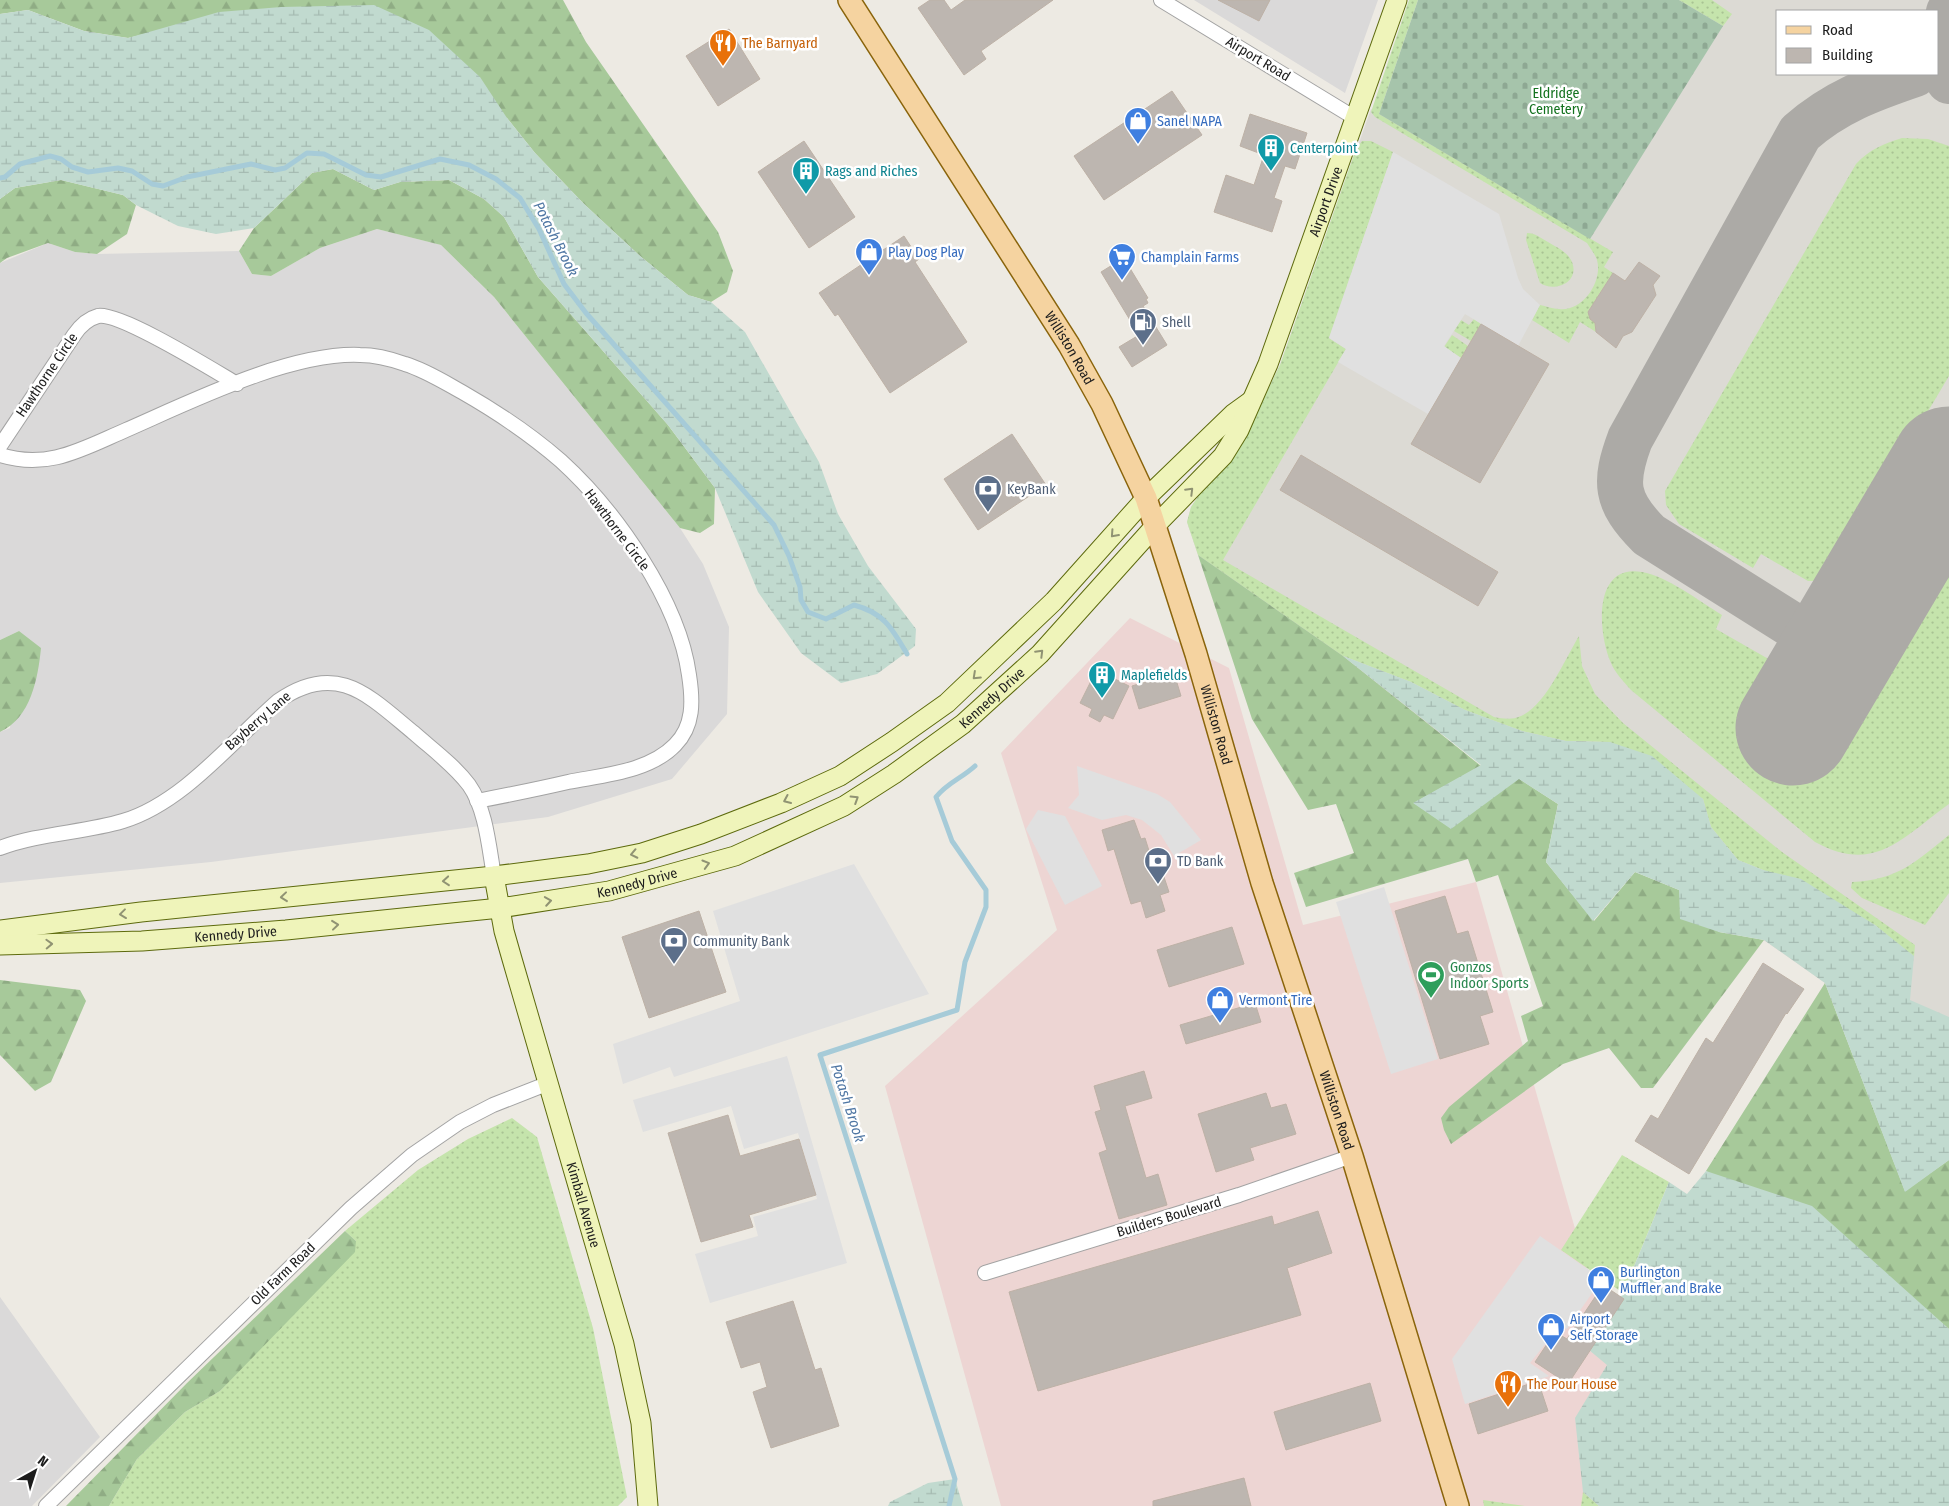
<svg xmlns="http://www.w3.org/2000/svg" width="1949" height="1506" font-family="'Fira Sans Condensed',sans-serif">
	<defs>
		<pattern id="grass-dots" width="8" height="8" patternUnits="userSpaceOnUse" patternTransform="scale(1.25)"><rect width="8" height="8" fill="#c5e4ac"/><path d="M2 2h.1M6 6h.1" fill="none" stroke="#a9c393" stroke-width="1.8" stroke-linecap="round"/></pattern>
		<pattern id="forest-firs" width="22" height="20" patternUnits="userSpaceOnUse" patternTransform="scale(1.25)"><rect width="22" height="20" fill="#a7c99a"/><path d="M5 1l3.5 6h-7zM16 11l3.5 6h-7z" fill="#8fac84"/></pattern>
		<pattern id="wetland-marsh" width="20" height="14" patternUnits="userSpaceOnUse" patternTransform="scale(1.25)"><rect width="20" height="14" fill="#c1dacf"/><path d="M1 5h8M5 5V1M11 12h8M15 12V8" fill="none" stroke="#a5bab1"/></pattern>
		<pattern id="cemetery-stones" width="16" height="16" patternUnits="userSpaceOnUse" patternTransform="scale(1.25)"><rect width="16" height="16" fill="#a6c4ab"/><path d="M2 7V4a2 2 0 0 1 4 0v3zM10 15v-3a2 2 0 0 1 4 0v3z" fill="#8ea893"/></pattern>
	</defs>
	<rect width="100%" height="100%" fill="#edeae3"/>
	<path fill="#dad9d9" d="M1194 0H1378L1345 93Z
		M377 229 441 245 494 297 680 528 703 564 729 627 727 714 672 779 548 817 211 862 0 883V732L10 728 19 631 0 640V263L48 243 75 252 97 254 239 251 252 274 271 276 320 248Z
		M0 1297 100 1437 32 1506H0Z"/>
	<path fill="#edd5d3" d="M1130 618 1229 668 1303 925 1476 882 1604 1330 1657 1506H1001L885 1086 1057 930 1001 753Z"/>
	<path fill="#dcdad4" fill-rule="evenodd" d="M1679 0H1949V1317L1887 1139 1825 983 1536 780 1279 656 1198 555 1187 522 1191 507 1262 402 1280 365 1371 109 1379 114 1723 26ZM1778 11H1938V74H1778Z"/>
	<path fill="url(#grass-dots)" d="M1409 0H1418L1379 114 1613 252 1604 267 1613 273 1588 312 1595 323 1596 332 1580 322 1569 343 1532 320 1540 305C1546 306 1553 309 1559 309 1583 312 1603 281 1597 260 1595 254 1590 248 1587 243L1375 117 1371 112Z
		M1679 0H1712L1732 14 1723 26Z
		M1902 138 1928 139 1949 146V376L1833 571 1817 581H1808L1761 554 1753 568 1679 524 1666 505 1665 491 1856 164C1870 149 1883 144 1902 138Z
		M1362 141H1371L1393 152 1329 338 1346 349 1223 560 1494 717C1504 719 1512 720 1521 716 1546 705 1565 659 1579 636L1582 666 1595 694 1623 723 1782 852 1915 945 1914 957 1875 925 1763 870 1738 860 1711 827 1703 799 1610 742 1566 741 1522 731 1465 710 1411 682 1343 656 1198 555 1187 522 1191 507 1262 402 1280 365 1356 149Z
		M1527 233C1535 233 1541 238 1548 242 1556 247 1568 252 1572 262 1580 282 1555 293 1540 283L1526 240Z
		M1474 319 1481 324 1471 341 1454 331 1461 320 1469 325Z
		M1452 335 1468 346 1461 358 1444 347Z
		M1949 552V804C1903 837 1875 875 1815 842L1631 690C1624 682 1615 673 1611 663 1598 634 1592 563 1642 572 1667 576 1699 601 1722 615L1716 629 1779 665 1754 705 1832 750Z
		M1949 835V893L1925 925 1862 898 1851 888 1852 882C1898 880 1915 862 1949 835Z
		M512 1118 537 1137 593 1328 627 1497 618 1506H109L137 1459 185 1412 220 1391 356 1241 345 1231 418 1170 468 1139Z
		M1622 1155 1669 1182 1623 1293 1561 1250Z
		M1583 1492 1599 1506H1581Z
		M1483 1500 1525 1506H1484Z"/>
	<path fill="url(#forest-firs)" d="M0 0H563L586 42 718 232 733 271 727 292 711 302 688 295 640 256 584 204 535 153 507 118 174 27 128 38 84 31 28 10 0 14Z
		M333 169 374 190 400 182 449 180 484 199 504 217 538 277 668 425 715 488 714 524 700 533 680 528 494 297 441 245 377 229 320 248 271 276 252 274 239 251 254 228 312 173Z
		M61 180 123 195 136 205 127 234 97 254 75 252 48 243 7 258 0 263V199L15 188Z
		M1198 555 1343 656 1481 766 1414 803 1451 828 1518 778 1558 804 1546 862 1594 921 1635 872 1679 890 1719 932 1764 940 1653 1088H1641L1609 1048 1563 1064 1451 1144 1444 1130 1441 1118 1449 1107 1528 1041 1521 1016 1543 1006 1498 875 1476 882 1468 859 1306 907 1294 873 1354 853 1336 804 1308 810 1252 719Z
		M19 631 41 648C38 678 31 718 0 732V640Z
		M0 980 80 990 86 1001 51 1082 35 1091 0 1055Z
		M1825 983 1905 1191 1949 1160V1329L1904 1291 1706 1171Z
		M345 1231 356 1241 355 1252 220 1391 185 1412 137 1459 109 1506H66L187 1383Z"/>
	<path fill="url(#wetland-marsh)" d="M374 5 429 30 480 77 507 118 535 153 584 204 640 256 688 295 711 302 745 332 819 462 838 514 868 566 916 629 915 646 877 674 841 683 801 653 758 592 715 488 668 425 538 277 504 217 484 199 449 180 400 182 374 190 333 169 312 173 254 228 216 234 178 226 136 205 123 195 61 180 15 188 0 199V14L28 10 84 31 128 38 219 12 281 7Z
		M1343 656 1411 682 1465 710 1522 731 1566 741 1610 742 1652 756 1703 799 1711 827 1738 860 1763 870 1801 879 1875 925 1914 956 1910 1000 1949 1017V1160L1905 1192 1825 983 1764 940 1719 932 1680 919 1679 890 1635 872 1593 921 1546 862 1558 804 1519 779 1451 829 1413 803 1481 765Z
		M1706 1171 1812 1206 1949 1329V1506H1599L1583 1492 1575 1418 1607 1365 1589 1350 1623 1293 1669 1182 1687 1194Z
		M955 1479 963 1506H888L890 1502 928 1483Z"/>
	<path fill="url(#cemetery-stones)" d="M1418 0H1679L1723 26 1590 239 1379 114Z"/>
	<path fill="#e0e0e0" d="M1393 152 1499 214 1518 278 1523 289 1540 305 1518 346 1465 314 1444 346 1461 358 1428 414 1338 362 1346 349 1329 338Z
		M1077 766 1157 794 1170 802 1201 840 1174 856 1161 835 1142 820 1126 815 1102 820 1068 808 1079 795Z
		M1038 810 1065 816 1102 886 1065 905 1026 829Z
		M854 864 929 994 674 1077 670 1067 623 1084 613 1044 740 1001 713 911Z
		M1384 887 1438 1059 1391 1074 1336 902Z
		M787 1056 847 1263 710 1303 695 1254 758 1236 753 1217 817 1199 798 1133 744 1149 731 1106 643 1132 633 1100Z
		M1540 1236 1602 1279 1567 1329 1558 1323 1555 1332 1530 1363 1549 1376 1465 1404 1452 1359Z"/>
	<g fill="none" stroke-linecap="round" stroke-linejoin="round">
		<path stroke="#a6cbd8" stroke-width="5" d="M0 178 5 177 20 164 50 156 61 159 72 167 88 172 118 168 132 171 152 184 163 186 187 177 251 164 275 170 285 168 307 153 324 154 366 175 381 177 440 159 469 165 496 179 520 198 539 229 564 284 586 313 774 525 789 556 800 587 801 600 808 612 826 619 854 605C884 613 892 628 907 654
			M949 1506 955 1479 820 1055 957 1010 965 962 986 907V890L952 841 936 797C947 783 962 778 975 766"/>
		<path stroke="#acaaa6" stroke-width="46" d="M1949 12C1943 36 1941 58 1949 81
			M1882 578C1857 614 1847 634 1800 630L1649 535C1615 501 1614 482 1630 439L1800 133C1835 102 1871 89 1915 74"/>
		<path stroke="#acaaa6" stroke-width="115" d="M1793 728 1949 464"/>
	</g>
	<path fill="#bdb6b0" stroke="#bdb1a6" d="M930 0H944L951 10 965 0H1053L981 51 986 59 964 75 918 8Z
		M1218 0H1270L1259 21Z
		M729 29 760 79 718 106 686 56Z
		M1172 91 1202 135 1104 200 1074 156Z
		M1250 114 1307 133 1295 169 1285 166 1274 198 1282 201 1272 232 1214 212 1226 175 1254 185 1264 155 1240 146Z
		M804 141 855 217 809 248 758 172Z
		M904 236 919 259 915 262 967 342 890 393 838 314 835 316 819 293Z
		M1122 259 1123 261 1125 260 1148 298 1146 299 1148 303 1143 306 1167 345 1132 367 1119 347 1139 335 1101 272Z
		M1639 262 1660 276 1653 285 1656 295 1632 332 1623 336 1616 348 1596 332 1595 323 1590 319 1588 312 1613 273 1625 281Z
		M1481 324 1549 364 1480 483 1411 444Z
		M1012 434 1046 485 978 530 944 479Z
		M1301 455 1498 572 1478 606 1280 490Z
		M1174 673 1181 696 1139 709 1132 686Z
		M1109 676 1129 686 1113 719 1104 715 1100 722 1089 716 1092 709 1080 703 1091 681 1105 686Z
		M1134 820 1141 839 1145 838 1155 870 1161 868 1169 892 1160 895 1165 911 1146 918 1141 901 1131 904 1114 849 1108 851 1102 830Z
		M1445 896 1457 934 1468 931 1493 1012 1480 1016 1489 1044 1440 1059 1395 911Z
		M699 911 726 992 649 1018 622 937Z
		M1232 927 1244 964 1169 987 1157 950Z
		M1763 963 1804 989 1787 1014 1786 1013 1689 1174 1635 1141 1651 1115 1658 1119 1706 1038 1713 1043Z
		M1255 1003 1261 1022 1186 1044 1180 1025Z
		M1144 1071 1152 1098 1125 1106 1146 1178 1158 1174 1167 1205 1119 1219 1099 1153 1107 1150 1095 1112 1101 1110 1094 1086Z
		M1266 1093 1271 1108 1286 1104 1296 1134 1250 1148 1254 1160 1216 1172 1198 1114Z
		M728 1115 740 1156 799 1139 816 1195 749 1215 753 1227 701 1242 668 1133Z
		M1318 1211 1332 1253 1287 1268 1301 1315 1038 1391 1009 1292 1272 1216 1274 1225Z
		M1603 1285 1624 1299 1568 1384 1535 1362 1555 1332 1567 1339Z
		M793 1301 815 1370 821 1368 839 1426 771 1448 753 1392 767 1387 760 1362 741 1368 726 1322Z
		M1538 1381 1548 1411 1478 1434 1469 1404Z
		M1370 1383 1381 1421 1286 1450 1274 1412Z
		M1244 1478 1251 1506H1153V1501Z"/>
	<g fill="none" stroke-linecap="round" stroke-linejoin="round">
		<defs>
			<path id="street" d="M1161 0 1355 118
				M0 446 74 335C80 326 87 319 98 316 120 312 213 370 237 384
				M0 455C48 470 82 449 126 430 190 402 290 352 360 355 375 355 391 359 405 364 425 370 444 382 462 392 497 412 530 434 561 461 616 511 679 601 689 675 693 701 694 726 675 745 649 772 603 775 568 782 538 789 508 795 477 801
				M0 848C40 833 83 833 123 821 183 803 232 741 278 701 337 660 369 696 414 733 432 749 454 765 469 785 486 809 489 848 494 876
				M985 1273 1239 1195 1352 1156
				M46 1506 351 1208 412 1155 460 1122 493 1105 549 1083"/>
			<g id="secondary">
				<path id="s1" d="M494 876 504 931 512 959 624 1344 641 1423 648 1506"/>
				<path d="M0 930 141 912 494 876 588 864 642 853 701 834 781 803 840 776 892 742 947 703 1054 601 1146 498 1233 414 1251 401"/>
				<path id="s2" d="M0 945 142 941 286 930 500 908 609 891 735 856 844 806 894 774 963 724 1040 654 1155 526 1223 456 1239 430 1268 364 1397 0"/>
			</g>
			<g id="primary">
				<path id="s3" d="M849 0 1069 345 1102 404 1146 498 1155 526 1196 654 1262 883 1352 1156 1458 1506"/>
			</g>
		</defs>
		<use href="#street" stroke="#a3a3a3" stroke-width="16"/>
		<use href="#secondary" stroke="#5d6a0d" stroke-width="21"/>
		<use href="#primary" stroke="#8a640b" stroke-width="24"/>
		<use href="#street" stroke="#fff" stroke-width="14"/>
		<use href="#secondary" stroke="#eff4ba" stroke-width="19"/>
		<use href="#primary" stroke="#f5d3a0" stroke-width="21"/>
	</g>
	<defs><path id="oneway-chevron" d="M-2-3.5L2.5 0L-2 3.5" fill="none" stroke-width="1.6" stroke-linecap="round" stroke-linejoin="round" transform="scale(1.25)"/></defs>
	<g stroke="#909373">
		<use href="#oneway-chevron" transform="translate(1190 491) rotate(-45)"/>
		<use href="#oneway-chevron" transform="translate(1114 534) rotate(132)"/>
		<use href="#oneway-chevron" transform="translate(1040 653) rotate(-45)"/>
		<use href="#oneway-chevron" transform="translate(976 676) rotate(137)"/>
		<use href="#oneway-chevron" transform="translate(855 799) rotate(-32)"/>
		<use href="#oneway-chevron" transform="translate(787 800) rotate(156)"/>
		<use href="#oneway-chevron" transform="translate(634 854) rotate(168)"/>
		<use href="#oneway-chevron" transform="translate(706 864) rotate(-16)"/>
		<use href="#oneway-chevron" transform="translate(446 881) rotate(175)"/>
		<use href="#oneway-chevron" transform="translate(284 897) rotate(174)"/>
		<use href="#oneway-chevron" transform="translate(548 901) rotate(-9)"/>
		<use href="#oneway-chevron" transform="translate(123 914) rotate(173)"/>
		<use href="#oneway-chevron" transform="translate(335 925) rotate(-6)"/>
		<use href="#oneway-chevron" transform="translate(49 944) rotate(-2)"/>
	</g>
	<defs>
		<symbol id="restaurant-pin" viewBox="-11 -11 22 30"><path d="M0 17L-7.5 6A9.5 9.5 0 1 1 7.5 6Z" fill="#e8710a" stroke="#fff"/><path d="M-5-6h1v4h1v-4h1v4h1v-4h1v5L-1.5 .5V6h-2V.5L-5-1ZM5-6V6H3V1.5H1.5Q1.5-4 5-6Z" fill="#fff"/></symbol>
		<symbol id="shop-pin" viewBox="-11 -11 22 30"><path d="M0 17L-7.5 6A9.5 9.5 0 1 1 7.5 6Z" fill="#3f7fe0" stroke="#fff"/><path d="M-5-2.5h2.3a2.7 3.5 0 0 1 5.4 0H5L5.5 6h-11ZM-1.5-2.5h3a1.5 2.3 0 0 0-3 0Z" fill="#fff"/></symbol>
		<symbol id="building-pin" viewBox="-11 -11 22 30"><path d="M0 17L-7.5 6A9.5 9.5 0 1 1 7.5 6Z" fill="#0f9aa8" stroke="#fff"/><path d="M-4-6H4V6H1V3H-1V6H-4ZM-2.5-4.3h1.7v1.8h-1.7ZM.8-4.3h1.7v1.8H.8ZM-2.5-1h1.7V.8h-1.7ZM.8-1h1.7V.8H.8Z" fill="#fff"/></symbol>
		<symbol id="supermarket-pin" viewBox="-11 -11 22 30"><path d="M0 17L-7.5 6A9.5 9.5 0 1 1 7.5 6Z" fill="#3f7fe0" stroke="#fff"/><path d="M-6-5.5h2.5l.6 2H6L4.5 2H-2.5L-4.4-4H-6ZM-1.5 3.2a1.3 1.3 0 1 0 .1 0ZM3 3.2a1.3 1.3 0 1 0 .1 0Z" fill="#fff"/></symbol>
		<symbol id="fuel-pin" viewBox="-11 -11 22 30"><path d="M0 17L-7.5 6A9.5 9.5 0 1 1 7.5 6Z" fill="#5c6f8a" stroke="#fff"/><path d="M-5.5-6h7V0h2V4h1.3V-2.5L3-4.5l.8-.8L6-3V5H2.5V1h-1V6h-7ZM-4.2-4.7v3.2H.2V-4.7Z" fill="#fff"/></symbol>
		<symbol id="bank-pin" viewBox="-11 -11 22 30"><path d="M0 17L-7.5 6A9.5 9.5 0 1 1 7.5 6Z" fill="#5c6f8a" stroke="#fff"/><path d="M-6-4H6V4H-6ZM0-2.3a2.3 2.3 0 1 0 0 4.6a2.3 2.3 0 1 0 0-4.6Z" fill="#fff"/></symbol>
		<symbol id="stadium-pin" viewBox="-11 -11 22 30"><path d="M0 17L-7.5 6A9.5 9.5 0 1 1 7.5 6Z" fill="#2e9e5b" stroke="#fff"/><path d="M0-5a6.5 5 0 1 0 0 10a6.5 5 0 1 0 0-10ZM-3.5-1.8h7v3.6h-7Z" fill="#fff"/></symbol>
	</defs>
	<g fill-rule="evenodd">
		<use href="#restaurant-pin" x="707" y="27" width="32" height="43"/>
		<use href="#shop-pin" x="1122" y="105" width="32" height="43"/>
		<use href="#building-pin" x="1255" y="132" width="32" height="43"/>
		<use href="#building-pin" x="790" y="155" width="32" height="43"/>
		<use href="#shop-pin" x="853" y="236" width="32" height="43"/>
		<use href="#supermarket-pin" x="1106" y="241" width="32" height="43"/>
		<use href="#fuel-pin" x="1127" y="306" width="32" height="43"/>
		<use href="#bank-pin" x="972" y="473" width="32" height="43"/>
		<use href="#building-pin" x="1086" y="659" width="32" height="43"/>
		<use href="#bank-pin" x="1142" y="845" width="32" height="43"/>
		<use href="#bank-pin" x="658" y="925" width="32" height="43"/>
		<use href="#stadium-pin" x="1415" y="959" width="32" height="43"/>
		<use href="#shop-pin" x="1204" y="984" width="32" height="43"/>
		<use href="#shop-pin" x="1585" y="1264" width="32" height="43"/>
		<use href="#shop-pin" x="1535" y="1311" width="32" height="43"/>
		<use href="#restaurant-pin" x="1492" y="1368" width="32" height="43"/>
	</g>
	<g text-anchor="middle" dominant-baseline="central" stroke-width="5" stroke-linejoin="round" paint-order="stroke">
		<g font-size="14" fill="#c56008" stroke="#fff" text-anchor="start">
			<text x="742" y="43">The Barnyard</text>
			<text x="1527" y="1384">The Pour House</text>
		</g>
		<g font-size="14" fill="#1c1c1c" stroke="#fff">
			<text transform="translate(1258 59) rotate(31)">Airport Road</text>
			<text stroke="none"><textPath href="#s2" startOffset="1656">Airport Drive</textPath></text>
			<text stroke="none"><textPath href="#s3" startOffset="412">Williston Road</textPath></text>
			<text transform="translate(47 375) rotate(-56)">Hawthorne Circle</text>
			<text transform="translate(617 530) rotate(53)">Hawthorne Circle</text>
			<text stroke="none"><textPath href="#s2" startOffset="1046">Kennedy Drive</textPath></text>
			<text transform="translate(258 721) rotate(-41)">Bayberry Lane</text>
			<text stroke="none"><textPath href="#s3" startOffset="818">Williston Road</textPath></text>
			<text stroke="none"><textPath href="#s2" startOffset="641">Kennedy Drive</textPath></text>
			<text stroke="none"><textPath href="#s2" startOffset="236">Kennedy Drive</textPath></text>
			<text stroke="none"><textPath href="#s3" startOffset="1222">Williston Road</textPath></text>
			<text stroke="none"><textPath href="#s1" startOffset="341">Kimball Avenue</textPath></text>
			<text transform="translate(1169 1217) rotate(-17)">Builders Boulevard</text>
			<text transform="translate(283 1274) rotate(-44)">Old Farm Road</text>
		</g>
		<g font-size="14" fill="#13721e" stroke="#fff">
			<text x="1556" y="93">Eldridge<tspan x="1556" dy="16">Cemetery</tspan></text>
		</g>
		<g font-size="14" fill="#366cbe" stroke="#fff" text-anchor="start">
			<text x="1157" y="121">Sanel NAPA</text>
			<text x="888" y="252">Play Dog Play</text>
			<text x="1141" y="257">Champlain Farms</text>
			<text x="1239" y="1000">Vermont Tire</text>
			<text x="1620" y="1272">Burlington<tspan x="1620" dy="16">Muffler and Brake</tspan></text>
			<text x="1570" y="1319">Airport<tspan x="1570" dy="16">Self Storage</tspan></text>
		</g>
		<g font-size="14" fill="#0d838f" stroke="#fff" text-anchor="start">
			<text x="1290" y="148">Centerpoint</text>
			<text x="825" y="171">Rags and Riches</text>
			<text x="1121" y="675">Maplefields</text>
		</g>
		<g font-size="14" fill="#4e5e75" stroke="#fff" text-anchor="start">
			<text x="1162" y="322">Shell</text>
			<text x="1007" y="489">KeyBank</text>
			<text x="1177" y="861">TD Bank</text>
			<text x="693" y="941">Community Bank</text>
		</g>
		<g font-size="14" fill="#27864d" stroke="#fff" text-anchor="start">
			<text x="1450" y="967">Gonzos<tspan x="1450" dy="16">Indoor Sports</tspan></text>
		</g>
		<g font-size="15" font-style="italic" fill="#5077a4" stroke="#fff">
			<text transform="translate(556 239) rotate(63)">Potash Brook</text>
			<text transform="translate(848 1103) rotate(72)">Potash Brook</text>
		</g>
	</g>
	<rect x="1776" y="10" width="162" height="65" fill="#ffffff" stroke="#a4a4a4"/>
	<rect x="1786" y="26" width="25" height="8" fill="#f5d3a0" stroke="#a4a4a4"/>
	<text x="1822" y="35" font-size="15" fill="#1c1c1c">Road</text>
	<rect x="1786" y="48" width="25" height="15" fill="#bdb6b0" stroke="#a4a4a4"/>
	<text x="1822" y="60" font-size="15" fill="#1c1c1c">Building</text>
	<g transform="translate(35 1471) rotate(39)" stroke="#ffffff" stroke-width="4" paint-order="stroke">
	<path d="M0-4L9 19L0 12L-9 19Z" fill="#1c1c1c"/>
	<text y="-8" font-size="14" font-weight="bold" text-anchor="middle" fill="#1c1c1c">N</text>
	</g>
</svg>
